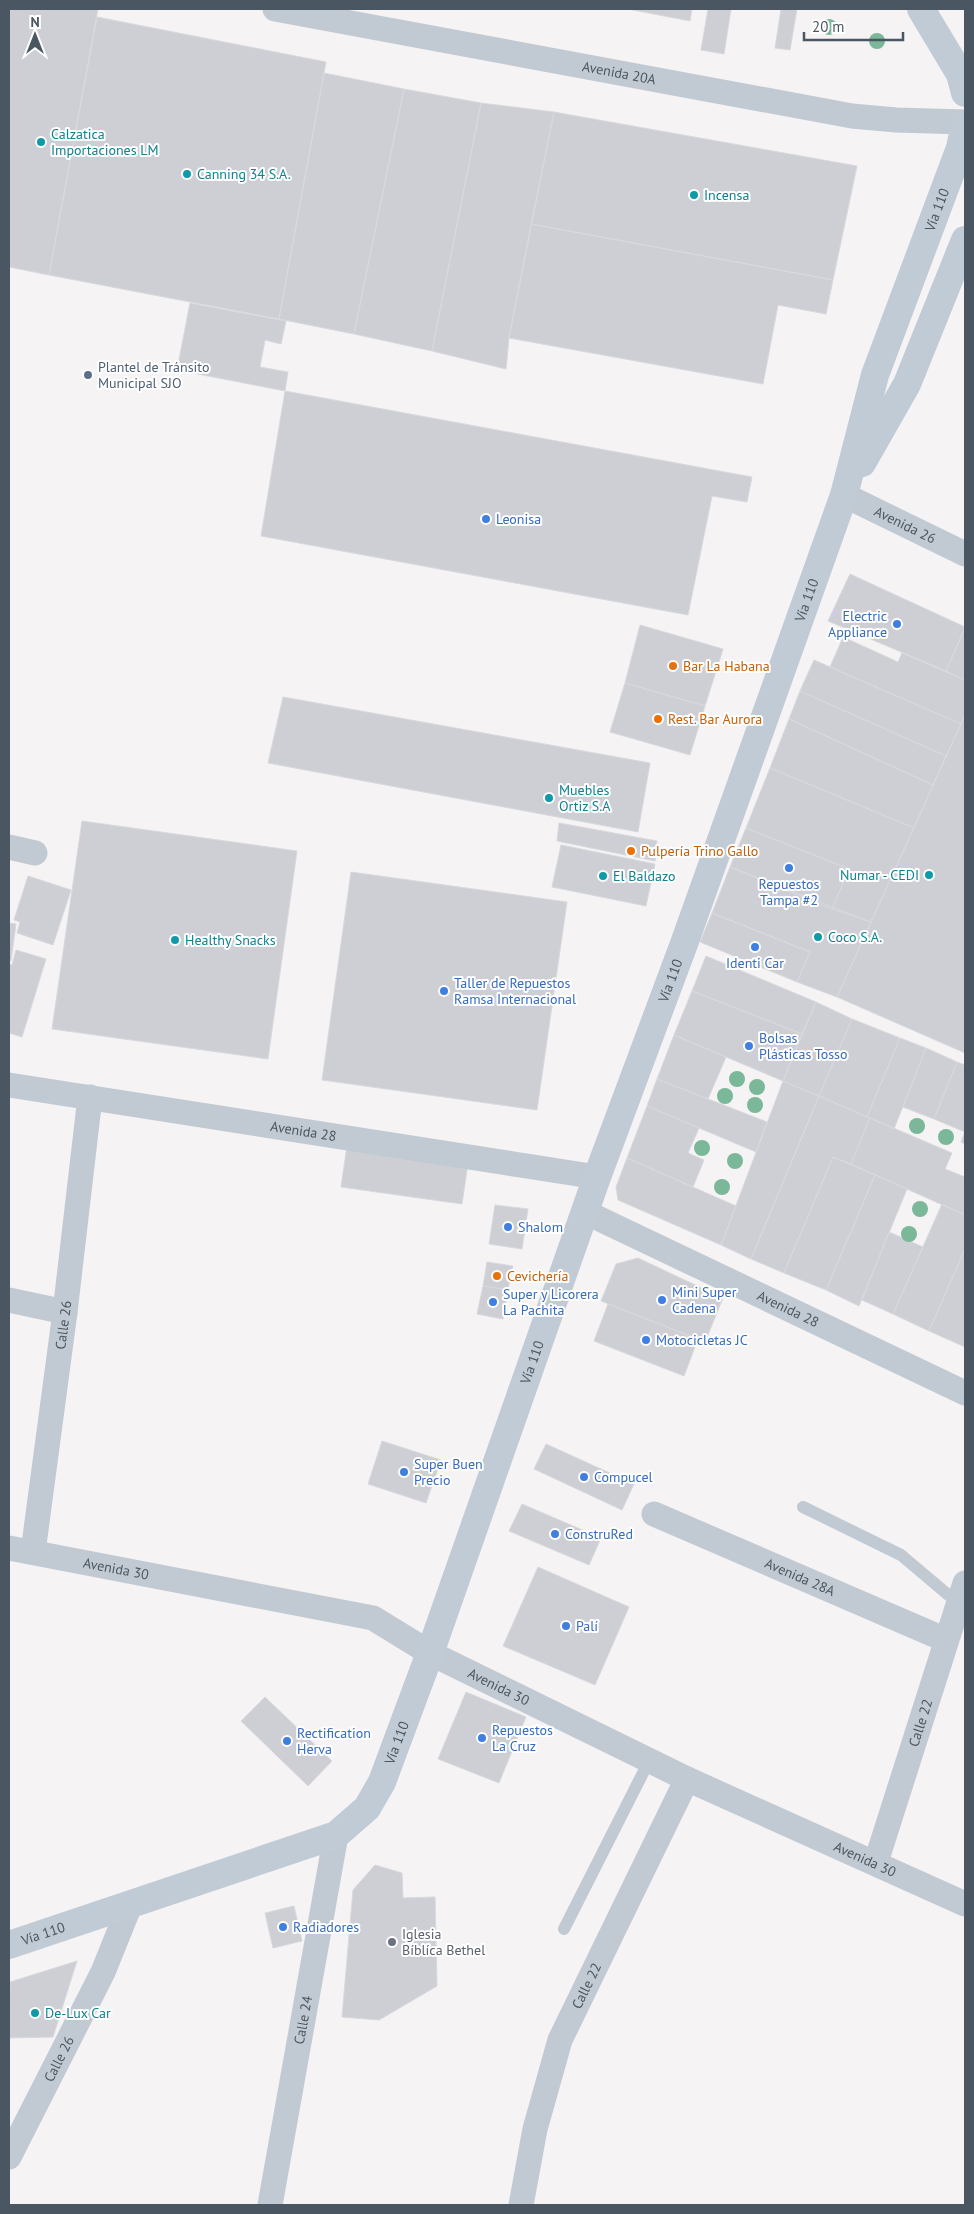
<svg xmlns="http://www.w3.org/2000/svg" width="974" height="2214" font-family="'PT Sans',sans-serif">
	<rect width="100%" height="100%" fill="#f5f3f3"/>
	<path fill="#cdcfd5" stroke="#d7d9de" d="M9 9H98L49 275 9 267Z
		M628 9H692L690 21Z
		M708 9H731L724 54 701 50Z
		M781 9H797L790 50 775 48Z
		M97 17 326 62 279 319 49 275Z
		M324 73 404 89 354 334 279 319Z
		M404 89 481 103 432 351 354 334Z
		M481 103 554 112 509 338 506 369 432 351Z
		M554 112 857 166 833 280 531 224Z
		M531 224 833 280 826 314 778 305 763 384 509 338Z
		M190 303 286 321 281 344 265 340 260 367 288 372 285 391 177 370Z
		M285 391 752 477 747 502 712 496 688 615 261 536Z
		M850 574 965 627 946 671 828 621Z
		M640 625 723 649 705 706 625 683Z
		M965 628V680L946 671Z
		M843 637 898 662 902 653 965 680V715L961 724 830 667Z
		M814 660 961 724 946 756 800 691Z
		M625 683 705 706 690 755 610 732Z
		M800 691 946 756 933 785 789 719Z
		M283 697 650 763 638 832 268 763Z
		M965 715V1053L837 997Z
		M789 719 933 785 914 828 770 768Z
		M770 768 914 828 871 922 832 909 849 869 746 828Z
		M82 821 297 851 268 1059 52 1029Z
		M559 823 657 841 655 861 557 841Z
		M746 828 849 869 832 909 730 867Z
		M561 845 655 864 646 906 552 887Z
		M730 867 871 922 837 997 797 982 810 952 712 913Z
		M351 872 567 902 537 1110 322 1080Z
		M28 876 71 890 53 945 17 933 20 922 14 920Z
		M712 913 810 952 797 982 700 942Z
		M9 923 16 924 11 961 9 960Z
		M16 950 46 959 22 1037 9 1033V964L12 965Z
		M706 956 816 1002 802 1034 692 991Z
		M692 991 802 1034 783 1081 674 1035Z
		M816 1002 852 1019 819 1096 783 1081Z
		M852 1019 900 1038 867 1117 819 1096Z
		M674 1035 726 1057 708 1099 657 1079Z
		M900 1038 926 1048 894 1129 867 1117Z
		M926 1048 957 1062 934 1119 903 1107Z
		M957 1062 965 1065V1132L934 1119Z
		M657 1079 767 1122 756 1152 647 1106Z
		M783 1081 819 1096 751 1259 721 1245Z
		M819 1096 870 1118 851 1164 833 1157 784 1273 751 1259Z
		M647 1106 699 1128 688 1153 704 1160 693 1187 627 1158Z
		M870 1118 952 1153 945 1169 965 1177V1215L851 1164Z
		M965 1131V1144L961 1142Z
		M347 1146 468 1163 462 1204 341 1187Z
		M833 1157 875 1175 826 1290 784 1273Z
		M627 1158 736 1206 721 1245 618 1200 616 1187Z
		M875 1175 907 1189 859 1306 826 1290Z
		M942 1204 965 1215V1249L929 1331 893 1314Z
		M495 1205 528 1209 522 1249 489 1244Z
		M889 1232 923 1247 893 1314 862 1300Z
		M965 1249V1347L929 1331Z
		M638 1258 723 1298 705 1342 601 1301 616 1264Z
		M487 1262 513 1266 508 1290 483 1286Z
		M483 1286 508 1290 503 1319 477 1314Z
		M608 1304 698 1339 684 1376 594 1341Z
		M382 1441 441 1460 426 1503 368 1484Z
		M546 1444 634 1484 622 1510 534 1469Z
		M522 1504 601 1538 589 1565 509 1531Z
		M538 1567 629 1607 595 1685 503 1646Z
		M466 1692 526 1717 499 1783 438 1759Z
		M265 1697 332 1761 308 1786 241 1721Z
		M375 1865 402 1873 403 1898 435 1897 437 1986 379 2020 342 2017 353 1890Z
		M294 1906 302 1941 273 1948 265 1913Z
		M77 1961 53 2037 9 2038 10 1982Z"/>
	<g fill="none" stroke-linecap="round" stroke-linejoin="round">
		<path stroke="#c1cad2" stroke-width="12" d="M803 1507 901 1555 959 1604
			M564 1929 649 1761"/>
		<g stroke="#c1cad2" stroke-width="25">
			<path id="s1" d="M275 9 852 116 896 120 965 122"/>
			<path id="s2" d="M844 495 965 554"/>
			<path d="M9 847 35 853"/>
			<path id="s3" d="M9 1085 597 1177"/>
			<path id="s4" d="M585 1212 965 1393"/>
			<path d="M9 1300 65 1312"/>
			<path id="s5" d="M654 1514 946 1640"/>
			<path id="s6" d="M9 1548 373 1618 430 1653 687 1779 965 1904"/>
			<path id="s7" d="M33 1552 65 1312 90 1097"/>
			<path id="s8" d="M876 1862 965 1583"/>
			<path id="s9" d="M9 2157 103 1972 130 1905"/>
			<path id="s10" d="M270 2205 336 1835"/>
			<path id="s11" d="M521 2205 535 2129 560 2040 687 1779"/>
		</g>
		<g stroke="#c1cbd6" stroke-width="28">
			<path d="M921 9 960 74 965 93"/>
			<path d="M862 463 907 384 965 240"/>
			<path id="s12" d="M9 1945 336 1835 367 1808 382 1782 430 1653 597 1177 685 941 844 495 875 375 960 148 965 124"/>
		</g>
	</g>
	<g fill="#7bb799">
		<circle cx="829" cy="27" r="8"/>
		<circle cx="877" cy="41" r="8"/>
		<circle cx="737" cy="1079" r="8"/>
		<circle cx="757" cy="1087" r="8"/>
		<circle cx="725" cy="1096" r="8"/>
		<circle cx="755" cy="1105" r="8"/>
		<circle cx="917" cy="1126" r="8"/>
		<circle cx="946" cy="1137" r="8"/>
		<circle cx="702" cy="1148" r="8"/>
		<circle cx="735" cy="1161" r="8"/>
		<circle cx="722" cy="1187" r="8"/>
		<circle cx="920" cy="1209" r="8"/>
		<circle cx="909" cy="1234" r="8"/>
	</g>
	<g fill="#0f9aa8" stroke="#fff" stroke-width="2">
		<circle cx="41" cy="142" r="5"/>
		<circle cx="187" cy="174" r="5"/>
		<circle cx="694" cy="195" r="5"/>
		<circle cx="549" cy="798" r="5"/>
		<circle cx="929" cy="875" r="5"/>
		<circle cx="603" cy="876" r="5"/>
		<circle cx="818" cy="937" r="5"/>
		<circle cx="175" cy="940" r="5"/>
		<circle cx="35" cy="2013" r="5"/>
	</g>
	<circle fill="#5c6f8a" stroke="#fff" stroke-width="2" cx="88" cy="375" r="5"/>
	<g fill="#3f7fe0" stroke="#fff" stroke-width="2">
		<circle cx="486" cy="519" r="5"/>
		<circle cx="897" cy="624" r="5"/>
		<circle cx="789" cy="868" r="5"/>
		<circle cx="755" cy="947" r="5"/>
		<circle cx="444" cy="991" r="5"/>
		<circle cx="749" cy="1046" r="5"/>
		<circle cx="508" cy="1227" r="5"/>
		<circle cx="662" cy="1300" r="5"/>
		<circle cx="493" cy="1302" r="5"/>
		<circle cx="646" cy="1340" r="5"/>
		<circle cx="404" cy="1472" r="5"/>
		<circle cx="584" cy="1477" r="5"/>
		<circle cx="555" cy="1534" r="5"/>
		<circle cx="566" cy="1626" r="5"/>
		<circle cx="482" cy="1738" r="5"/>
		<circle cx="287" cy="1741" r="5"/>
		<circle cx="283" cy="1927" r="5"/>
	</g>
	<g fill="#e8710a" stroke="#fff" stroke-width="2">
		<circle cx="673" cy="666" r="5"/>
		<circle cx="658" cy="719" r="5"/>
		<circle cx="631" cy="851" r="5"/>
		<circle cx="497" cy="1276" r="5"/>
	</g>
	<circle fill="#6b7280" stroke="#fff" stroke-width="2" cx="392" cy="1942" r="5"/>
	<g text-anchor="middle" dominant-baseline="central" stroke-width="4" stroke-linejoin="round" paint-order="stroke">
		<g font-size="14" fill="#4a5661" stroke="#fff">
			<text stroke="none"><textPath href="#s1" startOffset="350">Avenida 20A</textPath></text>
			<text stroke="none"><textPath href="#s12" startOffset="2084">Vía 110</textPath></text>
			<text stroke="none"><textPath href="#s2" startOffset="68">Avenida 26</textPath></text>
			<text stroke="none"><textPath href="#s12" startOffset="1672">Vía 110</textPath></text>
			<text stroke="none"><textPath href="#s12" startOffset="1268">Vía 110</textPath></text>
			<text stroke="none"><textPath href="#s3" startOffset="298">Avenida 28</textPath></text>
			<text stroke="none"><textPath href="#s4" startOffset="225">Avenida 28</textPath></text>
			<text stroke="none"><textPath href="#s7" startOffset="229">Calle 26</textPath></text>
			<text stroke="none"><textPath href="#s12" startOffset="862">Vía 110</textPath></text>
			<text stroke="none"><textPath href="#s6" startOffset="109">Avenida 30</textPath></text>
			<text stroke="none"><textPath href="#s5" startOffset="159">Avenida 28A</textPath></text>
			<text stroke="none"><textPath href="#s6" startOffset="514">Avenida 30</textPath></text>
			<text stroke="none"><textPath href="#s8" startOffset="146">Calle 22</textPath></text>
			<text stroke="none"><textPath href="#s12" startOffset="458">Vía 110</textPath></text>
			<text stroke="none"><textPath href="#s6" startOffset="919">Avenida 30</textPath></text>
			<text stroke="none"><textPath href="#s12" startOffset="36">Vía 110</textPath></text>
			<text stroke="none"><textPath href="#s11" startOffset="230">Calle 22</textPath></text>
			<text stroke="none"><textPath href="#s10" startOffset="188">Calle 24</textPath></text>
			<text stroke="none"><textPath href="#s9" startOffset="110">Calle 26</textPath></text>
		</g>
		<g font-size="14" fill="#0d838f" stroke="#fff" text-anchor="start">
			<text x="51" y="134">Calzatica<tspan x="51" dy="16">Importaciones LM</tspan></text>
			<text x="197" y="174">Canning 34 S.A.</text>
			<text x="704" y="195">Incensa</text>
			<text x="559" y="790">Muebles<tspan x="559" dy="16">Ortiz S.A</tspan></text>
			<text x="919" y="875" text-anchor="end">Numar - CEDI</text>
			<text x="613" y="876">El Baldazo</text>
			<text x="828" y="937">Coco S.A.</text>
			<text x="185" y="940">Healthy Snacks</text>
			<text x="45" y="2013">De-Lux Car</text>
		</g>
		<g font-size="14" fill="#4e5e75" stroke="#fff" text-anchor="start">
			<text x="98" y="367">Plantel de Tránsito<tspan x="98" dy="16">Municipal SJO</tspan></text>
		</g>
		<g font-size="14" fill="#366cbe" stroke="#fff" text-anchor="start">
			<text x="496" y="519">Leonisa</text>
			<text x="887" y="616" text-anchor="end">Electric<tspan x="887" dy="16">Appliance</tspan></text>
			<text x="789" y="884" text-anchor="middle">Repuestos<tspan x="789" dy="16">Tampa #2</tspan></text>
			<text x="755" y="963" text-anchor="middle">Identi Car</text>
			<text x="454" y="983">Taller de Repuestos<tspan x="454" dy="16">Ramsa Internacional</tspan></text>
			<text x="759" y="1038">Bolsas<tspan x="759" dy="16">Plásticas Tosso</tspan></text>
			<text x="518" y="1227">Shalom</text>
			<text x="672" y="1292">Mini Super<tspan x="672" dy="16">Cadena</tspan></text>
			<text x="503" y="1294">Super y Licorera<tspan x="503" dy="16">La Pachita</tspan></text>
			<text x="656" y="1340">Motocicletas JC</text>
			<text x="414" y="1464">Super Buen<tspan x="414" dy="16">Precio</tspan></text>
			<text x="594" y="1477">Compucel</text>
			<text x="565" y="1534">ConstruRed</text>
			<text x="576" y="1626">Palí</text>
			<text x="492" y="1730">Repuestos<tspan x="492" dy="16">La Cruz</tspan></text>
			<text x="297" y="1733">Rectification<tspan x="297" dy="16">Herva</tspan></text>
			<text x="293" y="1927">Radiadores</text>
		</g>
		<g font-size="14" fill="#c56008" stroke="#fff" text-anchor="start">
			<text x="683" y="666">Bar La Habana</text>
			<text x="668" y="719">Rest. Bar Aurora</text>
			<text x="641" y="851">Pulpería Trino Gallo</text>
			<text x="507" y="1276">Cevichería</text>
		</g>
		<g font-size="14" fill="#5b616d" stroke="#fff" text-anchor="start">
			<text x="402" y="1934">Iglesia<tspan x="402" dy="16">Bíblíca Bethel</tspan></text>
		</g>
	</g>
	<rect width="974" height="2214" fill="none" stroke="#4a5661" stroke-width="20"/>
	<g transform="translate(35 35)" stroke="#ffffff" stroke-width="4" paint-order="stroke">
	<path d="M0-4L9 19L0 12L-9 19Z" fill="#4a5661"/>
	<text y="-8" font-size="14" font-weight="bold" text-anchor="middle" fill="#4a5661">N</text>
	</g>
	<path d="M804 32v8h99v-8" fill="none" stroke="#4a5661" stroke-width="2.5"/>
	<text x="812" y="32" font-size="15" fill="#4a5661" stroke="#ffffff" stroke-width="4" paint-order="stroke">20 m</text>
</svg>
